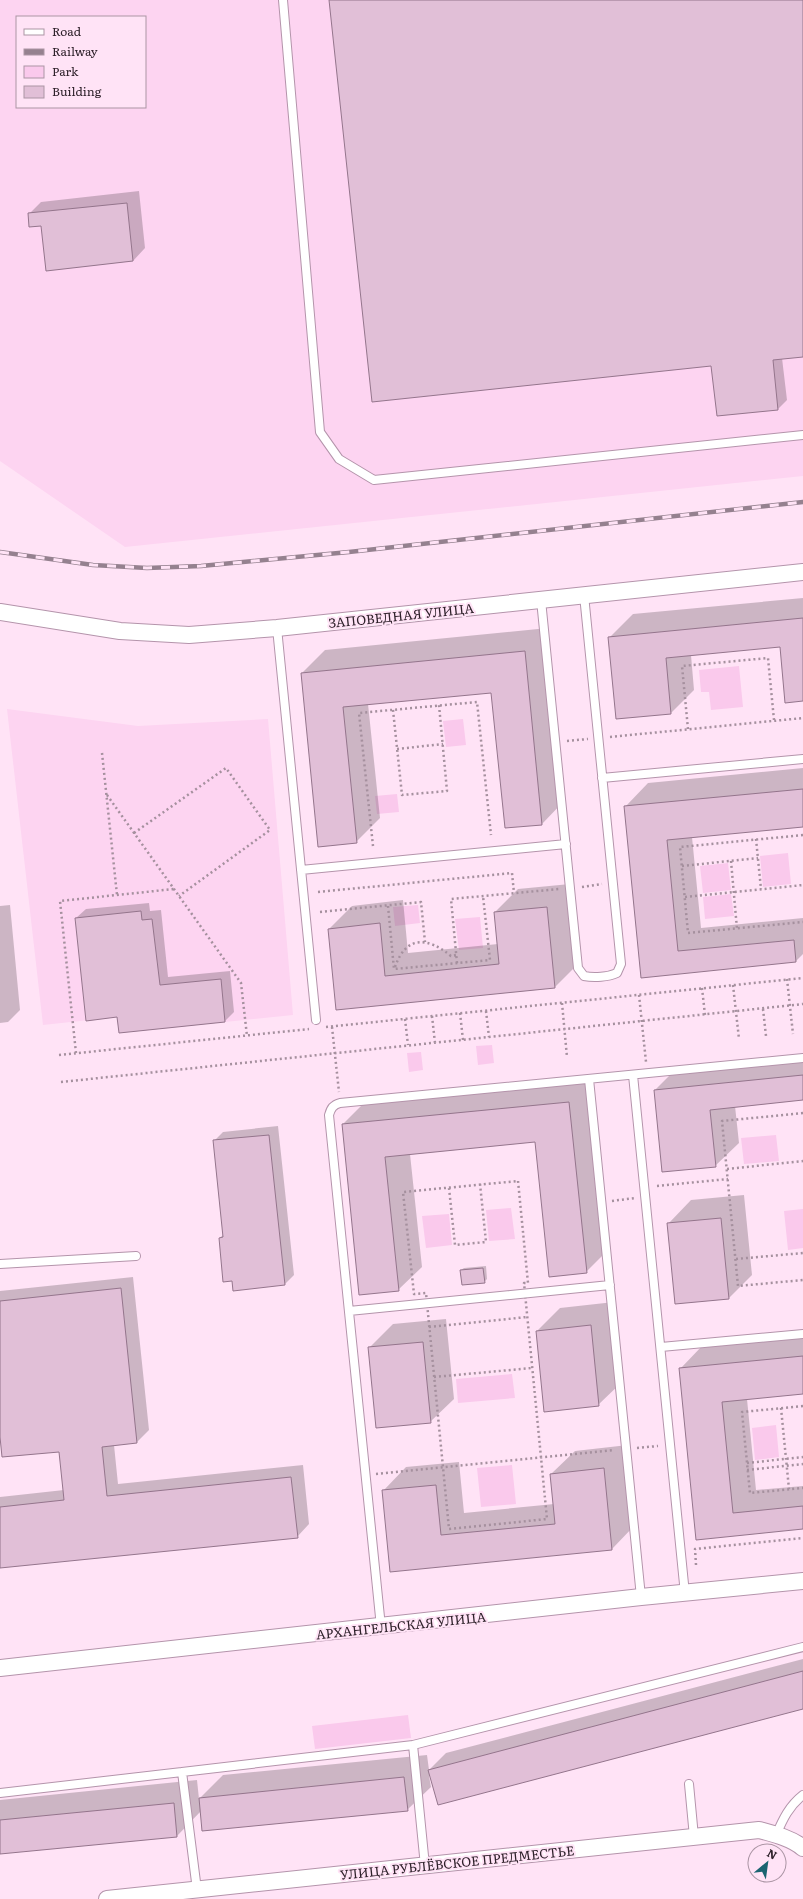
<svg xmlns="http://www.w3.org/2000/svg" width="803" height="1899" font-family="Literata,serif">
	<rect width="100%" height="100%" fill="#ffe3f6"/>
	<path fill="#fdd4f1" fill-rule="evenodd" d="M0 0H803V476L125 547 0 461ZM17 17H145V107H17Z
		M7 709 138 726 268 719 293 1015 119 1033 117 1017 43 1025Z"/>
	<path fill="#fac9ec" d="M739 666 743 707 711 710 709 692H701L699 670Z
		M463 719 466 745 446 747 443 721Z
		M397 794 399 812 377 814 375 796Z
		M788 853 791 884 763 887 760 856Z
		M728 863 731 890 703 893 700 866Z
		M731 894 734 916 705 919 703 897Z
		M418 905 420 923 395 926 393 907Z
		M480 917 483 948 459 950 455 919Z
		M492 1045 494 1063 478 1065 476 1046Z
		M421 1052 423 1070 409 1072 407 1053Z
		M776 1135 779 1161 744 1164 741 1138Z
		M511 1208 515 1239 489 1241 486 1210Z
		M803 1209V1248L788 1250 784 1211Z
		M449 1214 452 1245 426 1248 422 1216Z
		M512 1374 515 1398 458 1403 456 1379Z
		M776 1425 779 1457 755 1460 752 1428Z
		M512 1465 516 1504 481 1507 477 1468Z
		M408 1715 411 1738 315 1749 312 1726Z"/>
	<path fill="#0003" d="M330 0H803V356L782 358 787 400 778 409 712 365Z
		M139 191 145 248 133 261 46 270 42 225 29 214 41 202Z
		M803 598V700L781 646 691 655 694 690 671 713 609 638 633 614Z
		M548 628 565 800 542 824 506 827 492 691 368 704 380 818 356 842 319 845 302 673 325 650Z
		M803 768V826L692 837 701 928 803 918V954L796 961 642 976 625 807 648 783Z
		M570 884 578 964 555 987 337 1009 329 929 352 906 403 900 408 953 498 944 495 912 518 889Z
		M149 903 150 911 161 910 168 977 230 971 234 1012 225 1021 118 1016 76 918 86 909Z
		M10 905 20 1010 8 1022 0 1023V906Z
		M803 1055V1099L735 1106 739 1143 715 1166 655 1090 678 1067Z
		M592 1079 609 1249 586 1272 536 1141 410 1154 422 1267 398 1290 343 1124 366 1101Z
		M278 1126 294 1275 285 1284 233 1280 220 1238 224 1234 214 1141 223 1132Z
		M744 1195 752 1275 729 1298 668 1224 691 1200Z
		M486 1266 487 1279 484 1282 461 1270 464 1268Z
		M133 1277 149 1430 137 1442 114 1445 118 1484 303 1465 309 1524 297 1537 0 1567V1497L64 1490 60 1450 0 1428V1291Z
		M614 1302 622 1382 598 1405 537 1331 560 1308Z
		M446 1319 454 1399 430 1422 369 1348 393 1324Z
		M803 1336V1393L747 1399 756 1490 803 1486V1528L697 1538 680 1369 703 1345Z
		M628 1445 635 1525 612 1549 391 1571 383 1491 406 1467 459 1462 464 1513 554 1504 551 1474 575 1451Z
		M803 1659V1707L429 1776 431 1787 407 1810 201 1811 177 1836 0 1853V1800L197 1780 199 1799 223 1775 427 1755 429 1770 446 1753Z"/>
	<path fill="#e1bfd7" stroke="#94758c" d="M329 0H803V357L773 360 778 410 717 416 711 366 372 402Z
		M127 203 133 261 46 271 41 226 29 227 28 213Z
		M803 618V701L785 703 780 647 666 658 671 714 616 719 608 637Z
		M525 651 542 825 505 828 491 693 343 707 357 843 318 847 301 673Z
		M803 789V827L667 840 678 951 794 940 796 962 641 978 624 806Z
		M547 907 555 988 336 1010 328 929 380 923 385 976 499 964 494 912Z
		M141 911 142 920 152 919 160 985 221 979 225 1022 119 1033 117 1017 86 1021 75 918Z
		M803 1075V1100L710 1110 716 1167 662 1172 654 1090Z
		M569 1102 587 1273 549 1277 535 1142 385 1157 399 1291 359 1295 342 1124Z
		M269 1135 285 1285 233 1291 232 1281 223 1282 219 1238 223 1237 213 1140Z
		M721 1218 729 1299 675 1304 667 1223Z
		M483 1268 485 1283 462 1285 460 1270Z
		M121 1288 137 1443 102 1447 107 1496 291 1477 298 1538 0 1568V1507L64 1500 59 1452 2 1457 0 1437V1301Z
		M591 1325 599 1406 544 1412 536 1331Z
		M423 1342 431 1423 376 1428 368 1347Z
		M803 1356V1394L722 1402 733 1513 803 1506V1529L696 1540 679 1368Z
		M604 1468 612 1550 390 1572 382 1490 436 1485 441 1535 555 1524 550 1474Z
		M803 1671V1709L438 1805 428 1770Z
		M404 1777 408 1811 202 1831 199 1798Z
		M174 1803 177 1837 0 1854V1820Z"/>
	<g fill="none" stroke-linecap="round" stroke-linejoin="round">
		<defs>
			<path id="lane" d="M283 0 320 432 339 459 374 480 803 435
				M541 600 578 968 584 976C594 978 608 977 617 973L621 964 584 595
				M277 628 316 1020
				M602 778 803 759
				M301 870 566 844
				M633 1075 685 1594
				M589 1079 641 1597
				M0 1264 136 1256
				M349 1311 610 1285
				M661 1347 803 1334
				M381 1627 329 1115C331 1108 333 1105 340 1103L803 1058
				M689 1784 694 1837
				M0 1793 182 1772
				M776 1835C783 1819 789 1806 803 1795
				M425 1866 413 1745 803 1647
				M197 1890 182 1772 413 1745"/>
			<path id="street" d="M0 612 120 631 189 635 277 628 803 572
				M0 1668 641 1597 803 1581
				M107 1899 759 1830C774 1834 791 1838 803 1848"/>
		</defs>
		<use href="#lane" stroke="#b494ab" stroke-width="10"/>
		<use href="#street" stroke="#b494ab" stroke-width="18"/>
		<path stroke="#a5909e" stroke-width="2.5" stroke-dasharray="2 3" stroke-linecap="butt" d="M393 710 402 795 447 791 439 705
			M688 729 682 666 768 658 774 720
			M610 737 803 718
			M567 741 588 739
			M397 749 443 744
			M102 753 117 895
			M107 795 241 983 247 1036
			M134 833 226 768 270 830 179 896
			M803 835 680 847 688 933 803 922
			M756 839 761 889
			M373 846 359 713 477 702 491 835
			M731 861 737 929
			M682 866 758 858
			M582 887 602 884
			M318 892 512 873 514 893
			M685 897 803 885
			M388 906 394 969 490 960 483 896
			M320 912 421 902 425 942
			M457 963 451 899 559 889
			M395 967C406 935 428 937 451 956L456 955
			M787 979 793 1034
			M733 985 739 1039
			M702 988 705 1015
			M639 995 646 1062
			M562 1003 567 1057
			M763 1009 766 1036
			M486 1011 489 1037
			M460 1013 463 1040
			M432 1016 435 1043
			M405 1019 408 1045
			M326 1027 803 978
			M332 1027 339 1092
			M76 1053 60 901 174 889
			M59 1055 309 1029
			M61 1082 803 1004
			M803 1113 722 1121 738 1286 803 1280
			M727 1169 803 1161
			M518 1181 528 1283H524L547 1519 449 1529 426 1293 414 1294 403 1192Z
			M657 1186 728 1179
			M449 1188 455 1245 486 1242 480 1184
			M612 1201 635 1198
			M736 1259 803 1253
			M429 1327 527 1317
			M434 1377 532 1368
			M803 1406 742 1412 750 1493 803 1488
			M781 1408 789 1489
			M637 1448 658 1446
			M747 1463 803 1457
			M747 1470 803 1464
			M376 1474 614 1450
			M696 1565 695 1549 803 1538"/>
		<use href="#lane" stroke="#fff" stroke-width="8"/>
		<use href="#street" stroke="#fff" stroke-width="16"/>
		<defs>
			<path id="rail" d="M0 552 93 565 147 568 201 566 349 552 803 502"/>
		</defs>
		<use href="#rail" stroke="#95818f" stroke-width="4.5"/>
		<use href="#rail" stroke="#ffe3f6" stroke-width="3" stroke-dasharray="9" stroke-linecap="butt"/>
	</g>
	<g text-anchor="middle" dominant-baseline="central" stroke-width="4" stroke-linejoin="round" paint-order="stroke">
		<g font-size="13" fill="#2e212a" stroke="#ffe3f6">
			<text transform="translate(401 615) rotate(-6)">ЗАПОВЕДНАЯ УЛИЦА</text>
			<text transform="translate(401 1625) rotate(-6)">АРХАНГЕЛЬСКАЯ УЛИЦА</text>
			<text transform="translate(457 1862) rotate(-6)">УЛИЦА РУБЛЁВСКОЕ ПРЕДМЕСТЬЕ</text>
		</g>
	</g>
	<rect x="16" y="16" width="130" height="92" fill="#ffe3f6" stroke="#ab95a4"/>
	<rect x="24" y="29" width="20" height="6" fill="#ffffff" stroke="#ab95a4"/>
	<text x="52" y="36" font-size="12" fill="#2e212a">Road</text>
	<rect x="24" y="49" width="20" height="6" fill="#95818f" stroke="#ab95a4"/>
	<text x="52" y="56" font-size="12" fill="#2e212a">Railway</text>
	<rect x="24" y="66" width="20" height="12" fill="#fac9ec" stroke="#ab95a4"/>
	<text x="52" y="76" font-size="12" fill="#2e212a">Park</text>
	<rect x="24" y="86" width="20" height="12" fill="#e1bfd7" stroke="#ab95a4"/>
	<text x="52" y="96" font-size="12" fill="#2e212a">Building</text>
	<g transform="translate(767 1863) rotate(29)"><circle r="19" fill="#ffe3f6" stroke="#ab95a4"/>
	<path d="M0-3L7 15L0 10L-7 15Z" fill="#1b6471"/>
	<text y="-6" font-size="11" font-weight="bold" text-anchor="middle" fill="#2e212a">N</text>
	</g>
</svg>
